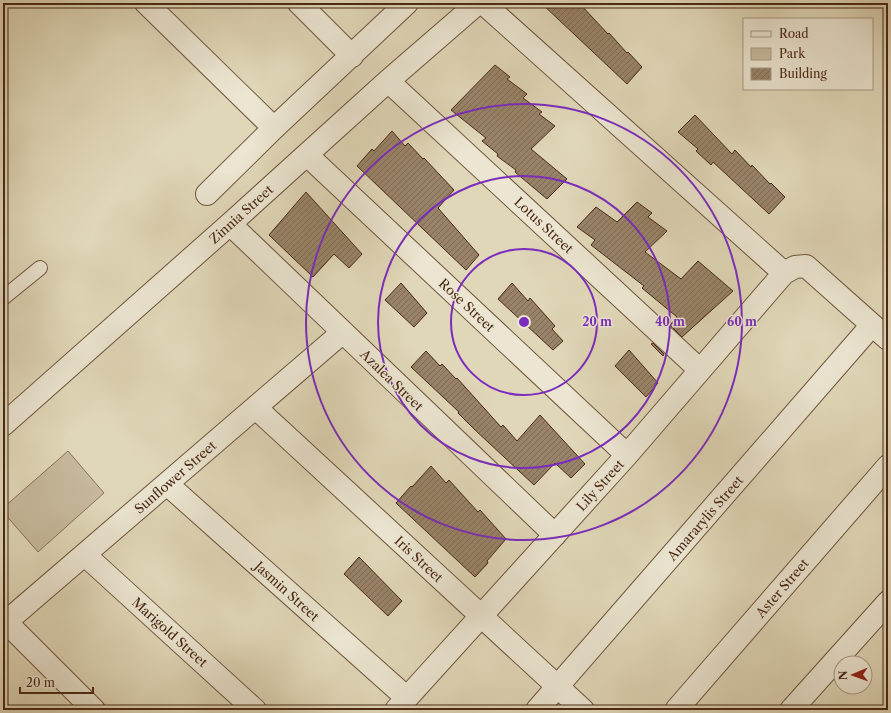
<svg xmlns="http://www.w3.org/2000/svg" width="891" height="713" font-family="'Libre Caslon Text',serif">
	<defs>
		<pattern id="building-hatch" width="6" height="6" patternUnits="userSpaceOnUse"><rect width="6" height="6" fill="#988369"/><path d="M-1 1l2-2M0 6l6-6M5 7l2-2" fill="none" stroke="#7e6b55"/></pattern>
	</defs>
	<rect width="100%" height="100%" fill="#e0d7b8"/>
	<filter id="stains"><feTurbulence type="fractalNoise" baseFrequency=".005" numOctaves="4"/><feColorMatrix values="0 0 0 0 .2 0 0 0 0 .09 0 0 0 0 .02 0 0 0 .5 -.17"/></filter>
	<radialGradient id="worn" r=".72"><stop offset=".6" stop-color="#630" stop-opacity="0"/><stop offset="1" stop-color="#630" stop-opacity=".3"/></radialGradient>
	<path fill="#c6b99c" stroke="#887058" d="M68 451 104 493 38 552 3 512V508Z"/>
	<path fill="url(#building-hatch)" stroke="#492814" d="M541 3H579L608 34 609 33 627 53 628 52 642 67 627 84Z
		M495 65 510 77 507 79 527 94 523 98 542 112 539 114 555 126 531 149 567 179 547 199 515 172 516 170 497 156 498 154 482 141 486 138 451 110Z
		M695 115 732 154 735 150 751 167 752 165 770 184 771 183 785 197 769 214 713 162 711 165 696 151 698 149 678 132Z
		M392 131 405 146 408 143 423 159 424 158 454 190 438 208 479 255 466 270 357 166 372 149 374 151Z
		M306 192 362 254 349 268 334 254 313 277 269 235Z
		M637 202 652 213 648 217 667 231 645 252 681 279 698 261 733 291 682 337 670 325 677 317 642 288 644 286 591 245 595 240 577 227 596 207 617 222Z
		M401 283 427 313 414 327 385 300Z
		M512 283 528 301 530 298 555 326 552 329 563 341 553 350 498 299Z
		M653 343 664 354 663 356 651 344Z
		M629 350 658 383 646 397 615 366Z
		M426 351 440 366 442 364 456 379 457 378 501 427 503 425 517 441 540 415 585 464 571 478 555 463 534 485 474 429 458 413 459 412 411 367Z
		M431 466 446 483 449 480 478 512 480 510 506 539 487 561 488 563 475 577 396 503 411 486 412 487Z
		M359 557 402 601 388 616 344 574Z"/>
	<g fill="none" stroke-linecap="round" stroke-linejoin="round">
		<defs>
			<path id="lane" d="M3 298 40 268"/>
			<path id="street" d="M146 3 274 128
				M299 3 352 56
				M483 3 784 273
				M388 81 700 370
				M307 155 627 455
				M207 194 274 128 407 3
				M230 224 555 535
				M256 408 583 710
				M3 425 230 224 388 81 478 3
				M167 484 407 698
				M85 555 255 710
				M94 710 6 622 343 332
				M396 710 627 455 784 273 795 267 806 266 888 339
				M537 710 872 325
				M676 710 888 466
				M791 710 888 602"/>
		</defs>
		<use href="#lane" stroke="#6f543d" stroke-width="16"/>
		<use href="#street" stroke="#6f543d" stroke-width="24"/>
		<use href="#lane" stroke="#ebe5d1" stroke-width="14"/>
		<use href="#street" stroke="#ebe5d1" stroke-width="22"/>
	</g>
	<g fill="none" stroke="#7b2cbf" stroke-width="2">
		<circle cx="524" cy="322" r="73"/>
		<circle cx="524" cy="322" r="146"/>
		<circle cx="524" cy="322" r="218"/>
	</g>
	<g text-anchor="middle" dominant-baseline="central" stroke-width="3" stroke-linejoin="round" paint-order="stroke">
		<g font-size="13" fill="#492814" stroke="#ebe5d1">
			<text transform="translate(241 214) rotate(-42)">Zinnia Street</text>
			<text transform="translate(544 225) rotate(43)">Lotus Street</text>
			<text transform="translate(467 305) rotate(43)">Rose Street</text>
			<text transform="translate(392 380) rotate(44)">Azalea Street</text>
			<text transform="translate(175 477) rotate(-41)">Sunflower Street</text>
			<text transform="translate(600 485) rotate(-48)">Lily Street</text>
			<text transform="translate(705 518) rotate(-49)">Amararylis Street</text>
			<text transform="translate(419 559) rotate(43)">Iris Street</text>
			<text transform="translate(782 588) rotate(-49)">Aster Street</text>
			<text transform="translate(287 591) rotate(42)">Jasmin Street</text>
			<text transform="translate(170 632) rotate(42)">Marigold Street</text>
		</g>
	</g>
	<circle cx="524" cy="322" r="6" fill="#7b2cbf" stroke="#ebe5d1" stroke-width="2"/>
	<g font-size="12" text-anchor="middle" font-weight="bold" fill="#7b2cbf" stroke="#ebe5d1" stroke-width="3" stroke-linejoin="round" paint-order="stroke">
		<text x="597" y="326">20 m</text>
		<text x="670" y="326">40 m</text>
		<text x="742" y="326">60 m</text>
	</g>
	<rect width="891" height="713" fill="none" stroke="#e0d7b8" stroke-width="16"/>
	<rect x="4" y="4" width="883" height="705" fill="none" stroke="#492814" stroke-width="2"/>
	<rect x="8" y="8" width="875" height="697" fill="none" stroke="#492814"/>
	<rect x="743" y="18" width="130" height="72" fill="#ebe5d1" stroke="#aa9985"/>
	<rect x="751" y="31" width="20" height="6" fill="#ebe5d1" stroke="#aa9985"/>
	<text x="779" y="38" font-size="12" fill="#492814">Road</text>
	<rect x="751" y="48" width="20" height="12" fill="#c6b99c" stroke="#aa9985"/>
	<text x="779" y="58" font-size="12" fill="#492814">Park</text>
	<rect x="751" y="68" width="20" height="12" fill="url(#building-hatch)" stroke="#aa9985"/>
	<text x="779" y="78" font-size="12" fill="#492814">Building</text>
	<g transform="translate(853 675) rotate(268)"><circle r="19" fill="#ebe5d1" stroke="#aa9985"/>
	<path d="M0-3L7 15L0 10L-7 15Z" fill="#8f2418"/>
	<text y="-6" font-size="11" font-weight="bold" text-anchor="middle" fill="#492814">N</text>
	</g>
	<path d="M20 687v6h73v-6" fill="none" stroke="#492814" stroke-width="2"/>
	<text x="26" y="687" font-size="12" fill="#492814" stroke="#ebe5d1" stroke-width="3" paint-order="stroke">20 m</text>
	<rect width="100%" height="100%" filter="url(#stains)"/>
	<rect width="100%" height="100%" fill="url(#worn)"/>
</svg>
